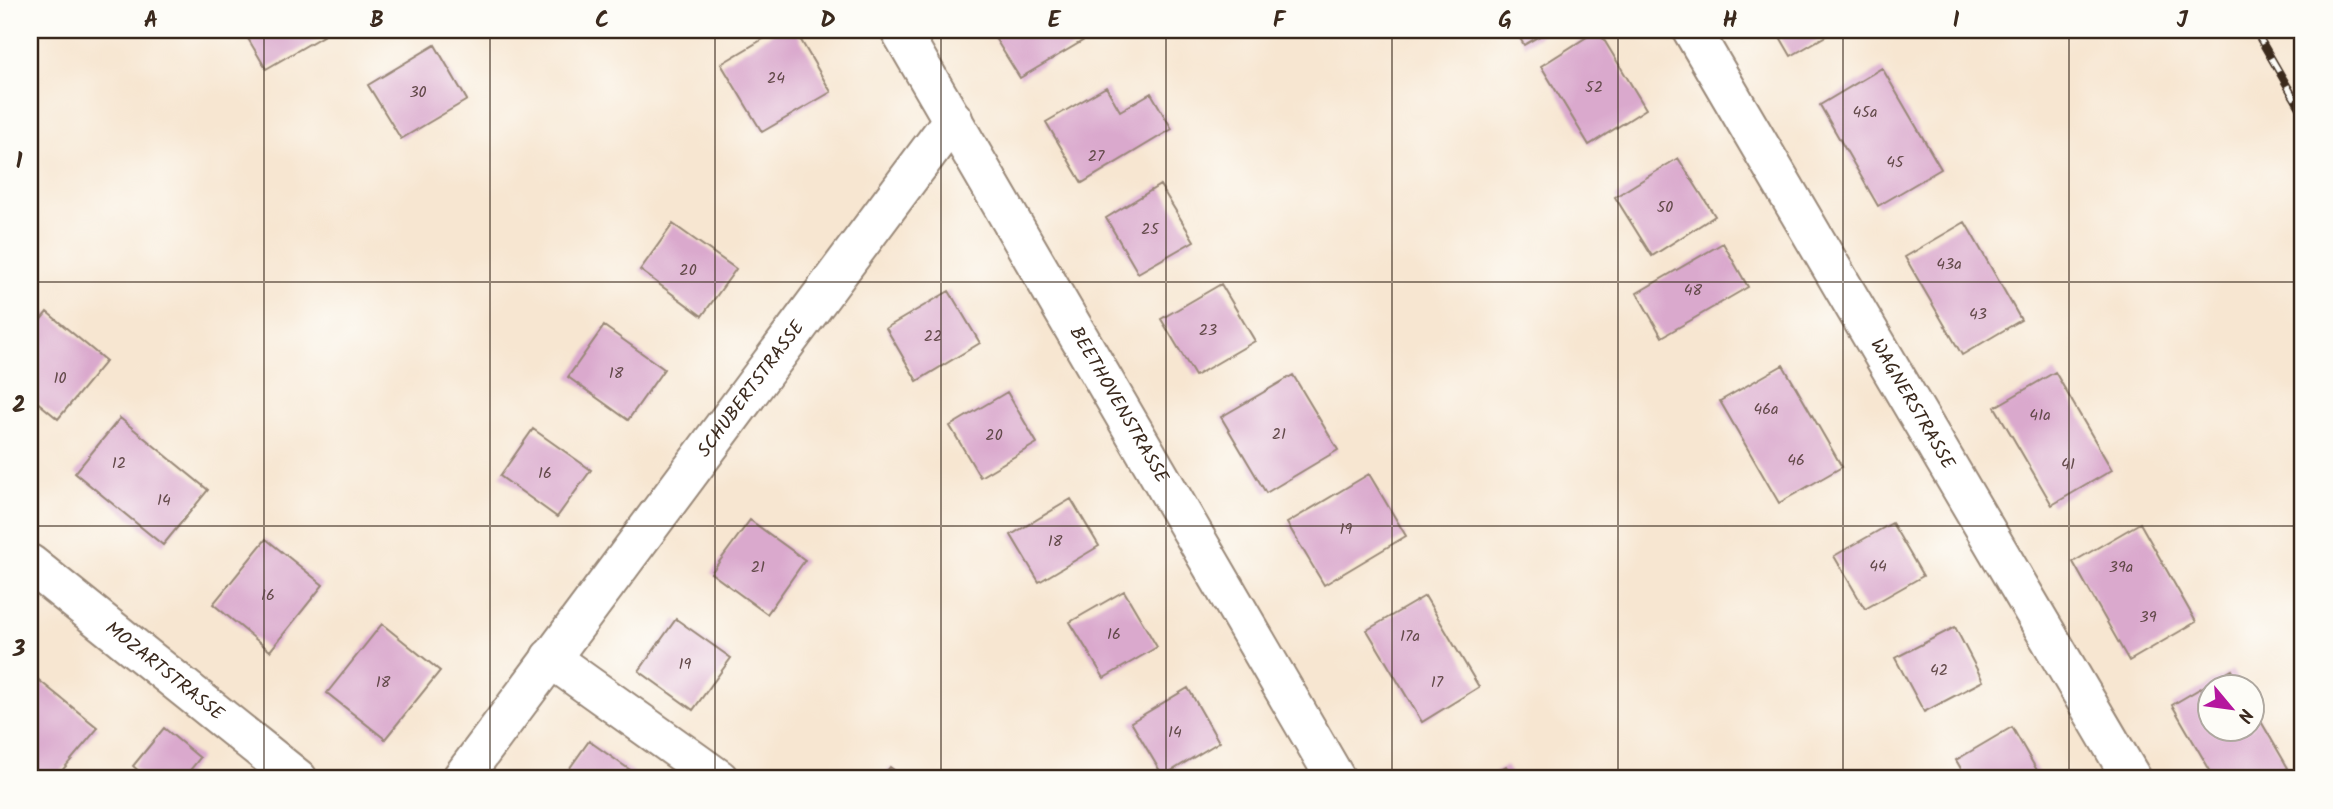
<svg xmlns="http://www.w3.org/2000/svg" width="2333" height="809" font-family="Kalam,sans-serif">
	<rect width="100%" height="100%" fill="#fdfcf7"/>
	<filter id="ink" filterUnits="userSpaceOnUse"><feTurbulence type="fractalNoise" baseFrequency=".0143" numOctaves="2"/><feDisplacementMap in="SourceGraphic" scale="14" xChannelSelector="R" yChannelSelector="G"/><feConvolveMatrix kernelMatrix="1 2 1 2 8 2 1 2 1" color-interpolation-filters="sRGB"/></filter>
	<filter id="wash" filterUnits="userSpaceOnUse"><feTurbulence type="fractalNoise" baseFrequency=".00686" numOctaves="4" result="noise"/><feDisplacementMap in="SourceGraphic" scale="28" xChannelSelector="R" yChannelSelector="G"/><feGaussianBlur stdDeviation="1.57" result="paint"/><feColorMatrix in="noise" values="0 0 0 0 0 0 0 0 0 0 0 0 0 0 0 0 0 1.4 0 .05"/><feComposite in="paint" operator="in"/></filter>
	<g filter="url(#wash)">
		<rect width="100%" height="100%" fill="#f7e6d1"/>
		<g id="blocks">
			<path fill="#daa9cd" d="M243 30H333L266 69Z
				M778 30H795L831 92 762 132 721 64Z
				M990 30H1101L1020 78Z
				M1515 30H1550L1524 45Z
				M1598 30 1646 109 1589 145 1541 66Z
				M1776 30H1836L1791 56Z
				M435 45 467 100 401 139 368 85Z
				M1882 68 1941 169 1878 206 1820 105Z
				M1106 87 1120 111 1151 93 1172 129 1082 183 1046 122Z
				M1678 158 1715 216 1652 256 1615 197Z
				M1160 185 1194 241 1138 273 1106 218Z
				M1965 222 2021 320 1962 355 1905 257Z
				M673 224 736 269 702 316 640 270Z
				M1723 243 1748 287 1662 337 1637 293Z
				M1221 284 1255 341 1195 376 1161 319Z
				M949 291 980 343 917 381 886 328Z
				M47 312 106 361 58 419 30 396V333Z
				M604 326 664 369 628 420 568 377Z
				M1783 365 1842 467 1779 503 1720 401Z
				M2055 372 2112 470 2052 505 1995 407Z
				M1293 375 1338 450 1266 493 1221 417Z
				M1007 392 1037 443 980 477 950 426Z
				M120 418 208 490 163 545 75 473Z
				M533 429 591 470 557 517 500 476Z
				M1369 474 1406 536 1324 585 1287 523Z
				M1071 499 1099 546 1039 582 1011 535Z
				M750 520 805 560 767 614 711 573Z
				M1892 523 1923 576 1865 609 1834 556Z
				M2140 523 2196 622 2129 661 2073 562Z
				M266 539 323 585 270 651 213 604Z
				M1124 591 1157 647 1104 678 1070 622Z
				M1425 596 1479 687 1422 722 1367 630Z
				M676 619 731 658 693 710 639 671Z
				M382 624 440 671 385 739 327 693Z
				M1955 627 1983 681 1924 712 1895 658Z
				M2232 670 2241 686H2210V728H2252V706L2288 768 2269 779H2215L2172 705Z
				M30 673 98 728 55 779H30Z
				M1188 688 1219 742 1163 776 1131 722Z
				M2012 727 2042 779H1967L1956 760Z
				M164 728 200 758 183 779H148L133 766Z
				M589 741 643 779H562Z
				M1506 766 1514 779H1483Z
				M890 767 906 779H881Z"/>
		</g>
	</g>
	<g filter="url(#ink)">
		<use href="#blocks" fill-opacity="0" stroke="#998878" stroke-width="2"/>
		<g fill="none" stroke-linecap="round" stroke-linejoin="round">
			<defs>
				<g id="street">
					<path id="s1" d="M900 30 1336 779"/>
					<path id="s2" d="M1692 30 2132 779"/>
					<path id="s3" d="M30 564 298 779"/>
					<path d="M550 658 719 779"/>
					<path id="s4" d="M461 779 953 119"/>
				</g>
			</defs>
			<use href="#street" stroke="#998878" stroke-width="42"/>
			<use href="#street" stroke="#fff" stroke-width="38"/>
			<defs>
				<path id="rail" d="M2255 30 2303 113
					M2296 30 2303 43"/>
			</defs>
			<use href="#rail" stroke="#3b2a1e" stroke-width="8"/>
			<use href="#rail" stroke="#fdfcf7" stroke-width="5" stroke-dasharray="16" stroke-linecap="butt"/>
		</g>
	</g>
	<path fill="none" stroke="#3b2a1e" stroke-width="2" stroke-opacity="0.55" d="M264 30V779M490 30V779M715 30V779M941 30V779M1166 30V779M1392 30V779M1618 30V779M1843 30V779M2069 30V779M30 282H2303M30 526H2303"/>
	<g text-anchor="middle" dominant-baseline="central" stroke-width="5" stroke-linejoin="round" paint-order="stroke">
		<g font-size="16" fill="#634a4a">
			<text x="776" y="78">24</text>
			<text x="1594" y="87">52</text>
			<text x="418" y="92">30</text>
			<text x="1865" y="112">45a</text>
			<text x="1096" y="156">27</text>
			<text x="1895" y="162">45</text>
			<text x="1665" y="207">50</text>
			<text x="1150" y="229">25</text>
			<text x="1949" y="264">43a</text>
			<text x="688" y="270">20</text>
			<text x="1693" y="290">48</text>
			<text x="1978" y="314">43</text>
			<text x="1208" y="330">23</text>
			<text x="933" y="336">22</text>
			<text x="616" y="373">18</text>
			<text x="60" y="378">10</text>
			<text x="1766" y="409">46a</text>
			<text x="2040" y="415">41a</text>
			<text x="1279" y="434">21</text>
			<text x="994" y="435">20</text>
			<text x="1796" y="460">46</text>
			<text x="119" y="463">12</text>
			<text x="2068" y="464">41</text>
			<text x="545" y="473">16</text>
			<text x="164" y="500">14</text>
			<text x="1346" y="529">19</text>
			<text x="1055" y="541">18</text>
			<text x="1878" y="566">44</text>
			<text x="758" y="567">21</text>
			<text x="2121" y="567">39a</text>
			<text x="268" y="595">16</text>
			<text x="2148" y="617">39</text>
			<text x="1114" y="634">16</text>
			<text x="1410" y="636">17a</text>
			<text x="685" y="664">19</text>
			<text x="1939" y="670">42</text>
			<text x="383" y="682">18</text>
			<text x="1437" y="682">17</text>
			<text x="1175" y="732">14</text>
		</g>
		<g font-size="19" fill="#3b2a1e" stroke="#fdfcf7">
			<text stroke="none"><textPath href="#s4" startOffset="486">SCHUBERTSTRASSE</textPath></text>
			<text stroke="none"><textPath href="#s1" startOffset="434">BEETHOVENSTRASSE</textPath></text>
			<text stroke="none"><textPath href="#s2" startOffset="434">WAGNERSTRASSE</textPath></text>
			<text stroke="none"><textPath href="#s3" startOffset="172">MOZARTSTRASSE</textPath></text>
		</g>
	</g>
	<rect width="2333" height="809" fill="none" stroke="#fdfcf7" stroke-width="77"/>
	<g transform="translate(2231 708) rotate(119)"><circle r="33" fill="#fdfcf7" stroke="#afa8a0" stroke-width="2"/>
	<path d="M0-5L12 26L0 18L-12 26Z" fill="#b5179e"/>
	<text y="-10" font-size="19" font-weight="bold" text-anchor="middle" fill="#3b2a1e">N</text>
	</g>
	<rect x="38" y="38" width="2256" height="732" fill="none" stroke="#3b2a1e" stroke-width="2.5"/>
	<g font-size="23" text-anchor="middle" font-weight="bold" fill="#3b2a1e">
		<text x="151" y="27">A</text>
		<text x="377" y="27">B</text>
		<text x="602" y="27">C</text>
		<text x="828" y="27">D</text>
		<text x="1054" y="27">E</text>
		<text x="1279" y="27">F</text>
		<text x="1505" y="27">G</text>
		<text x="1730" y="27">H</text>
		<text x="1956" y="27">I</text>
		<text x="2182" y="27">J</text>
		<text x="19" y="168">1</text>
		<text x="19" y="412">2</text>
		<text x="19" y="656">3</text>
	</g>
</svg>
